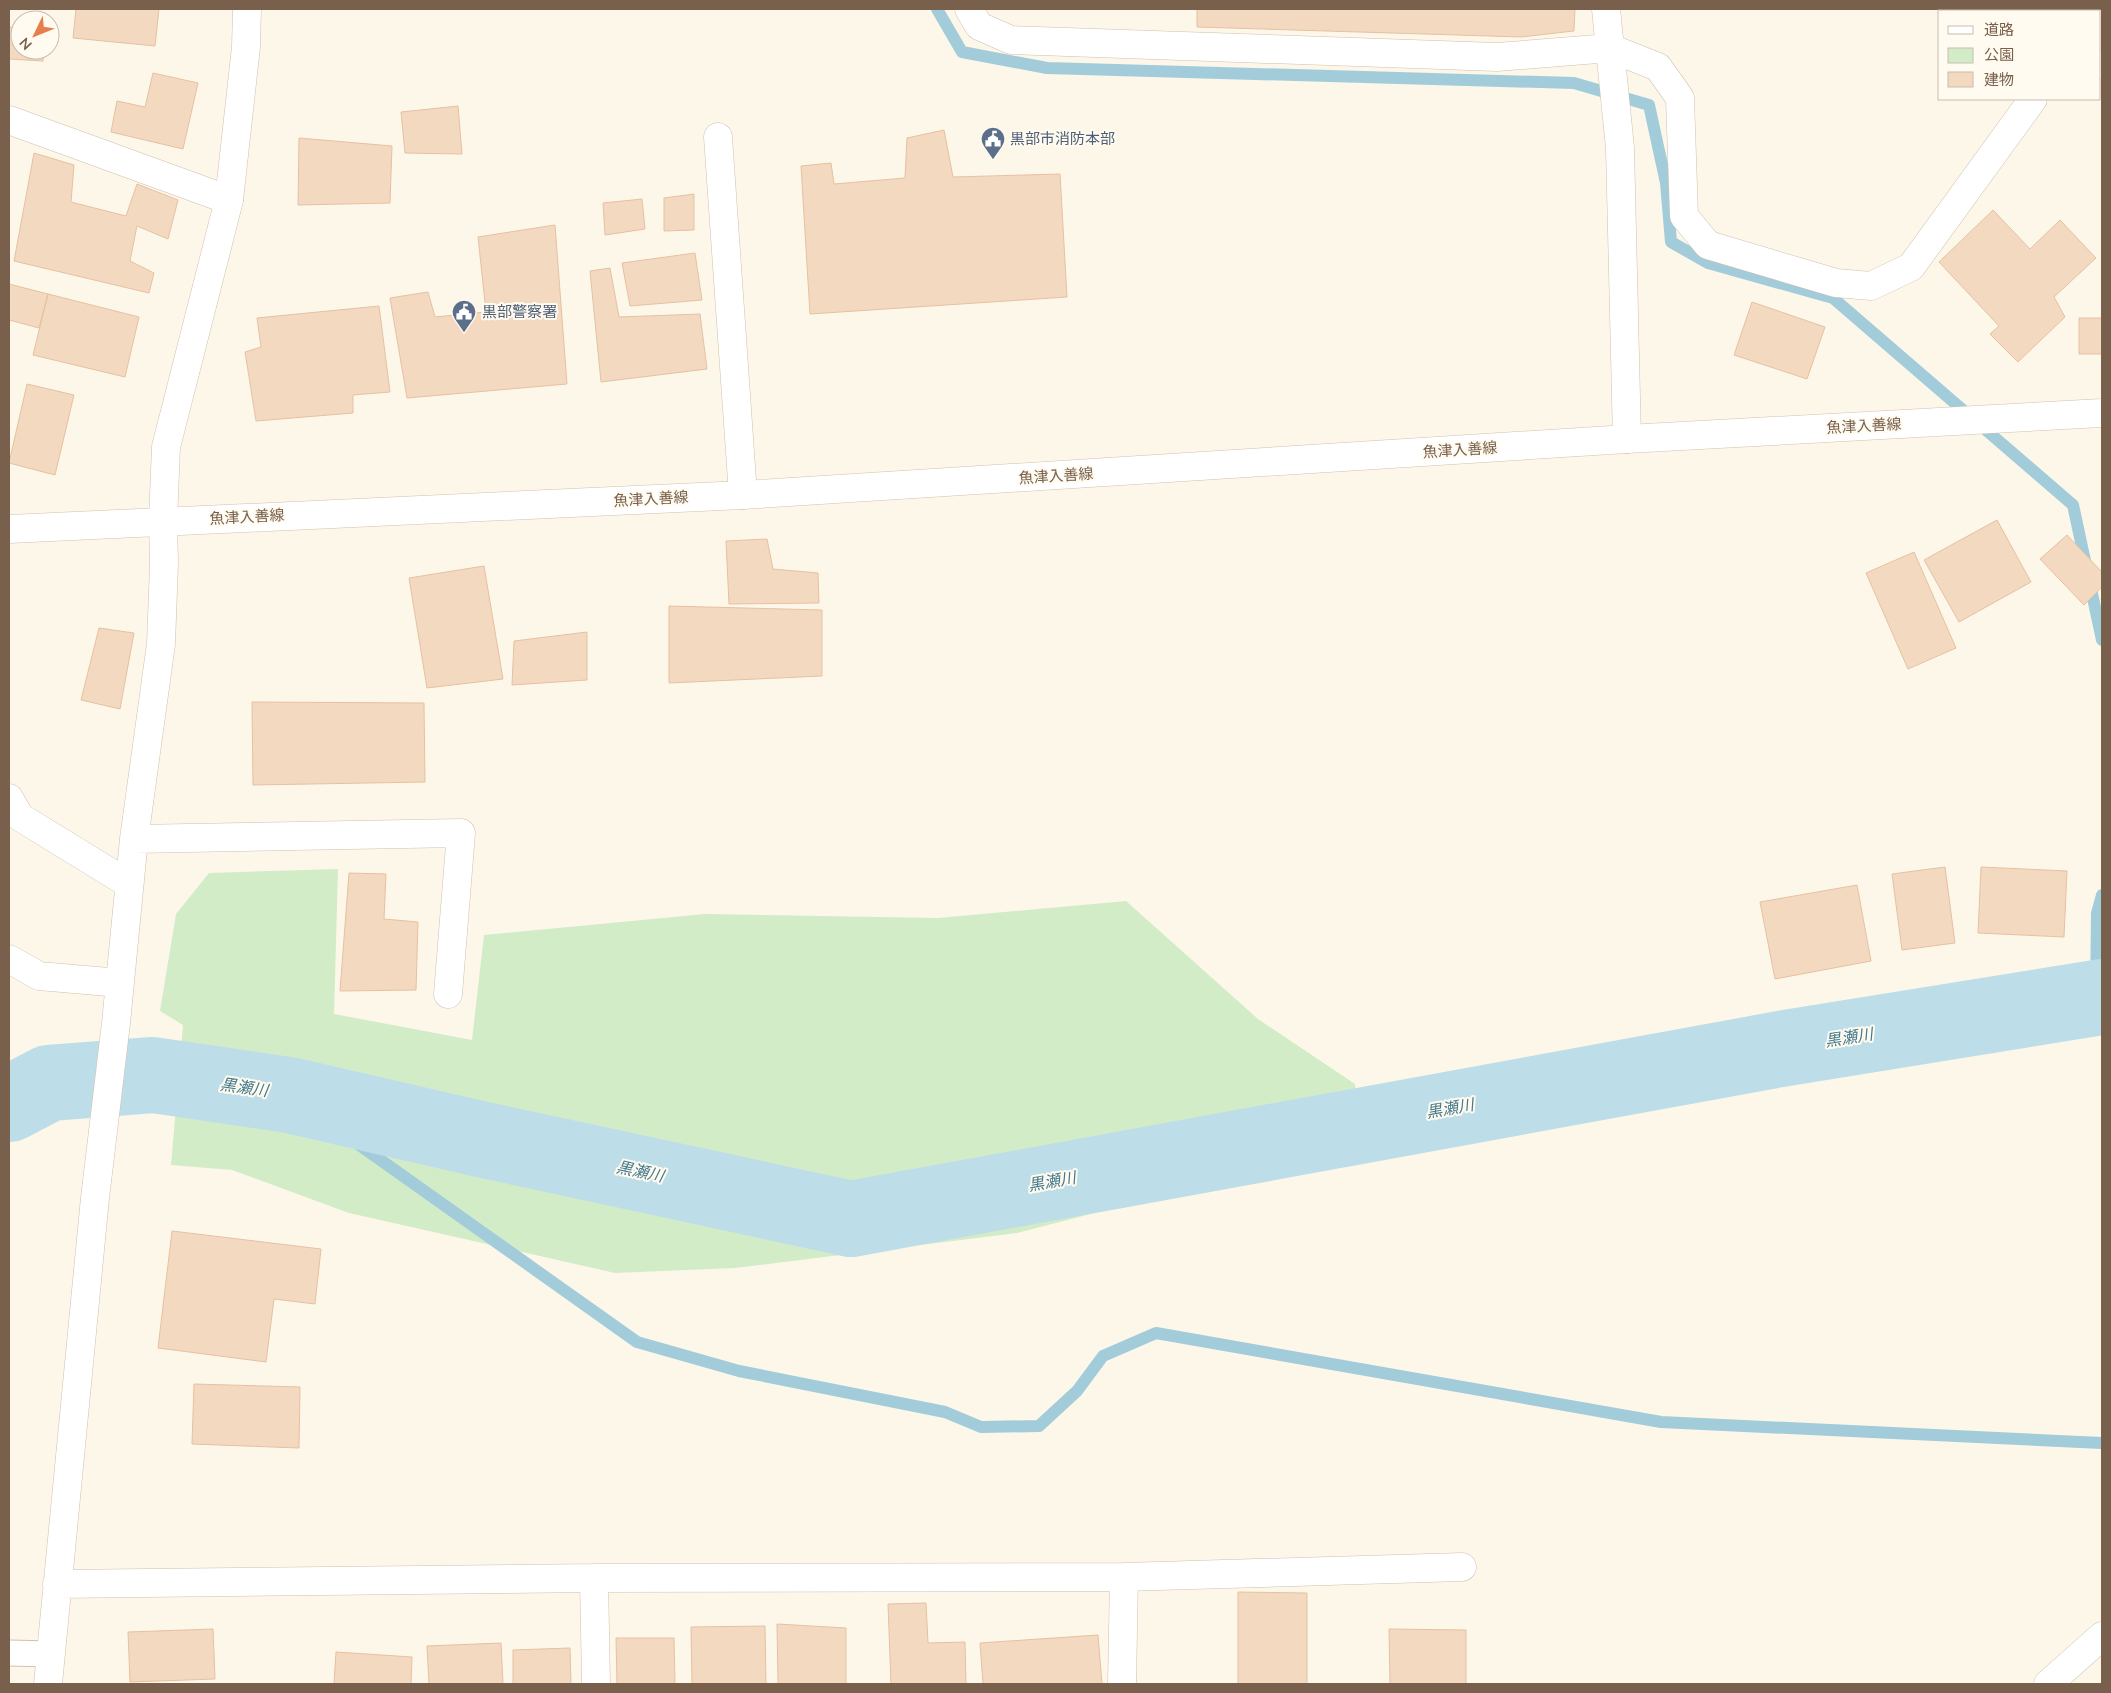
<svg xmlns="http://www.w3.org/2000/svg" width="2111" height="1693" font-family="'Nunito Sans','Noto Sans JP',sans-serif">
	<rect width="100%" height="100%" fill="#fdf7ea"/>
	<path fill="#d2ecc7" d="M338 869 334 1014 472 1040 484 935 705 914 938 918 1126 901 1258 1019 1355 1084 1365 1156 1191 1188 1017 1233 735 1268 615 1273 349 1213 232 1170 171 1165 183 1025 160 1011 176 914 209 873Z"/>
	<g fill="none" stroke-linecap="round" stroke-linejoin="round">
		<path stroke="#a3ccda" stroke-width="12" d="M937 9 962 52 1047 68 1574 83 1649 105 1666 183 1671 242 1708 263 1833 298 2073 505 2102 640
			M2096 999 2097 913 2102 895
			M289 1095 637 1342 739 1371 945 1412 981 1427 1039 1426 1077 1391 1103 1356 1156 1333 1661 1422 2102 1443"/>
		<path stroke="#bddee8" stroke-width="76" d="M9 1104 49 1083 153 1075 289 1095 480 1139 851 1219 1786 1048 2102 997"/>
	</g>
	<path fill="#f3d9c0" stroke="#e6c1a0" d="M76 9H159L155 46 73 38Z
		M1197 9H1575L1574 31 1521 37 1197 27Z
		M9 27 20 28V50H44L43 61 9 59Z
		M153 73 198 83 183 149 111 132 117 101 145 107Z
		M458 106 462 154 405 153 401 112Z
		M944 130 953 177 1060 174 1067 297 810 314 801 166 831 163 834 184 905 178 907 138Z
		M299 138 392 146 390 203 298 205Z
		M34 153 74 165 71 202 126 216 137 184 178 200 168 239 137 226 130 261 154 273 149 293 14 261Z
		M694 194V230L664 231V198Z
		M642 199 645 229 605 235 603 203Z
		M1993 210 2030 249 2060 220 2096 258 2054 297 2065 317 2018 362 1990 334 1999 326 1939 262Z
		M555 225 567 384 407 398 390 298 428 292 435 317 486 312 478 237Z
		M695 253 702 300 630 306 622 263Z
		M610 268 619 317 700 314 707 369 601 382 590 271Z
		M9 284 48 294 39 328 9 320Z
		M48 294 139 317 125 377 33 355Z
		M1752 302 1825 327 1807 379 1734 355Z
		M379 306 390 392 353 395V413L256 421 245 352 261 347 257 318Z
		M2079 318H2102V354H2079Z
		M27 384 74 395 55 475 9 463Z
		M1997 520 2031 582 1959 622 1924 560Z
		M2067 535 2102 572V587L2084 605 2040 559Z
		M767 539 773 569 818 573 819 603 729 604 726 541Z
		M1914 552 1956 648 1908 669 1866 573Z
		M484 566 503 679 427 688 409 578Z
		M669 606 822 610V676L669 683Z
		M99 628 134 633 120 709 81 700Z
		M587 632V680L512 685 514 641Z
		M252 702 424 703 425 782 253 785Z
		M1945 867 1955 943 1902 950 1892 874Z
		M1981 867 2067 871 2064 937 1978 933Z
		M349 873 386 874 384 919 418 922 416 990 340 991Z
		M1857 885 1871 961 1775 979 1760 902Z
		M172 1231 321 1249 315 1304 274 1299 266 1362 158 1348Z
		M194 1384 300 1387 299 1448 192 1444Z
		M1238 1592 1307 1593V1684H1238Z
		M926 1603 928 1643 965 1642 966 1684H891L888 1604Z
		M777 1624 846 1628V1684H778Z
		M765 1626 766 1684H692L691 1627Z
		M213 1629 215 1679 130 1682 128 1632Z
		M1389 1629 1466 1630V1684H1390Z
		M1098 1635 1102 1684H983L980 1643Z
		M616 1638H674L675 1684H617Z
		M501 1643 503 1684H429L427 1646Z
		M570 1648 571 1684H513V1650Z
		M336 1652 412 1657 411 1684H334Z"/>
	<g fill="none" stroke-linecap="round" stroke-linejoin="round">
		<defs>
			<path id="service" d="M9 1653 50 1654"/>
			<path id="minor" d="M969 9 979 26 1011 40 1497 57 1610 48 1658 67 1680 98 1684 216 1708 245 1836 283 1871 286 1911 267 2033 99
				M1606 9 1620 148 1627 439
				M2100 65H2102
				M9 120 229 200
				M718 137 743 495
				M9 798 20 817 129 884
				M134 839 461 833 448 994
				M9 959 39 976 120 983
				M57 1584 594 1578
				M48 1684 95 1198 116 1023 134 839 161 644 164 564 163 520
				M596 1684 594 1578 1124 1577
				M1122 1684 1124 1577 1462 1567"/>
			<path id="tertiary" d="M163 520 166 447 229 200 246 47 247 9"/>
			<path id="secondary" d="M9 529 743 495 1627 439 2102 413
				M2048 1684 2102 1636"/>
		</defs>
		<use href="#service" stroke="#d0c0ae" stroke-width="27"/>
		<use href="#minor" stroke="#d0c0ae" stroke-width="29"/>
		<use href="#tertiary" stroke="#d0c0ae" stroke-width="29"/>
		<use href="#secondary" stroke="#d3c1ac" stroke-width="29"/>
		<use href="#service" stroke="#fff" stroke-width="25"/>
		<use href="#minor" stroke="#fff" stroke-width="28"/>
		<use href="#tertiary" stroke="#fff" stroke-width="28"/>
		<use href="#secondary" stroke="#fff" stroke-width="28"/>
	</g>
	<defs>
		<symbol id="civic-pin" viewBox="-11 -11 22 30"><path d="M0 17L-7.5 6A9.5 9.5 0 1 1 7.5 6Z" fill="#5c6f8a" stroke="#fffbf0"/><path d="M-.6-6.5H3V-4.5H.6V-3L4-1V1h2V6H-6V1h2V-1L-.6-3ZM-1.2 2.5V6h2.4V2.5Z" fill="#fff"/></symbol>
	</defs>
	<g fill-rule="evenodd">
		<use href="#civic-pin" x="979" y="125" width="28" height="38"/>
		<use href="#civic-pin" x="450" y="298" width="28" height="38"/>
	</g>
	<g text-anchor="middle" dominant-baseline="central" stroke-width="4" stroke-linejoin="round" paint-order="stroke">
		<g font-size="15" fill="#4e5e75" stroke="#fffbf0" text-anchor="start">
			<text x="1010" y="139">黒部市消防本部</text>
			<text x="482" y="312">黒部警察署</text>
		</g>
		<g font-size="15" fill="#79604c" stroke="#fffbf0">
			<text transform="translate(1864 426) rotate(-3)">魚津入善線</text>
			<text transform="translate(1460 450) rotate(-4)">魚津入善線</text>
			<text transform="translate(1056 476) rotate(-4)">魚津入善線</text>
			<text transform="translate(651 499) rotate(-3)">魚津入善線</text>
			<text transform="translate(247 517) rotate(-3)">魚津入善線</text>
		</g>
		<g font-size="16" font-style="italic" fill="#447a8c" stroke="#fffbf0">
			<text transform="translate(1849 1038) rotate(-9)">黒瀬川</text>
			<text transform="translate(244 1088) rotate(8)">黒瀬川</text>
			<text transform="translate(1450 1109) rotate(-10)">黒瀬川</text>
			<text transform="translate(640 1172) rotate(12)">黒瀬川</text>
			<text transform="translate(1052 1182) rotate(-10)">黒瀬川</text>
		</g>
	</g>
	<rect width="2111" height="1693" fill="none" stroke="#79604c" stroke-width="20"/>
	<rect x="1938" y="10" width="162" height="90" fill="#fffbf0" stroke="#c9bdae"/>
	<rect x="1948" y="26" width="25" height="8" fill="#ffffff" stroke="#c9bdae"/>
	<text x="1984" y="35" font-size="15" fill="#79604c">道路</text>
	<rect x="1948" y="48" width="25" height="15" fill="#d2ecc7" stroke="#c9bdae"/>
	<text x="1984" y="60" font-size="15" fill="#79604c">公園</text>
	<rect x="1948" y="72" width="25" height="15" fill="#f3d9c0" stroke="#c9bdae"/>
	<text x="1984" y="85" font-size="15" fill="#79604c">建物</text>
	<g transform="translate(35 35) rotate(227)"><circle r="24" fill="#fffbf0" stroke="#c9bdae"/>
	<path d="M0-4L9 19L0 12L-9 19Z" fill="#e87e4e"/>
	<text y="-8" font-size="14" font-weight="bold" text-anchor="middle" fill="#79604c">N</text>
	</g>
</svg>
